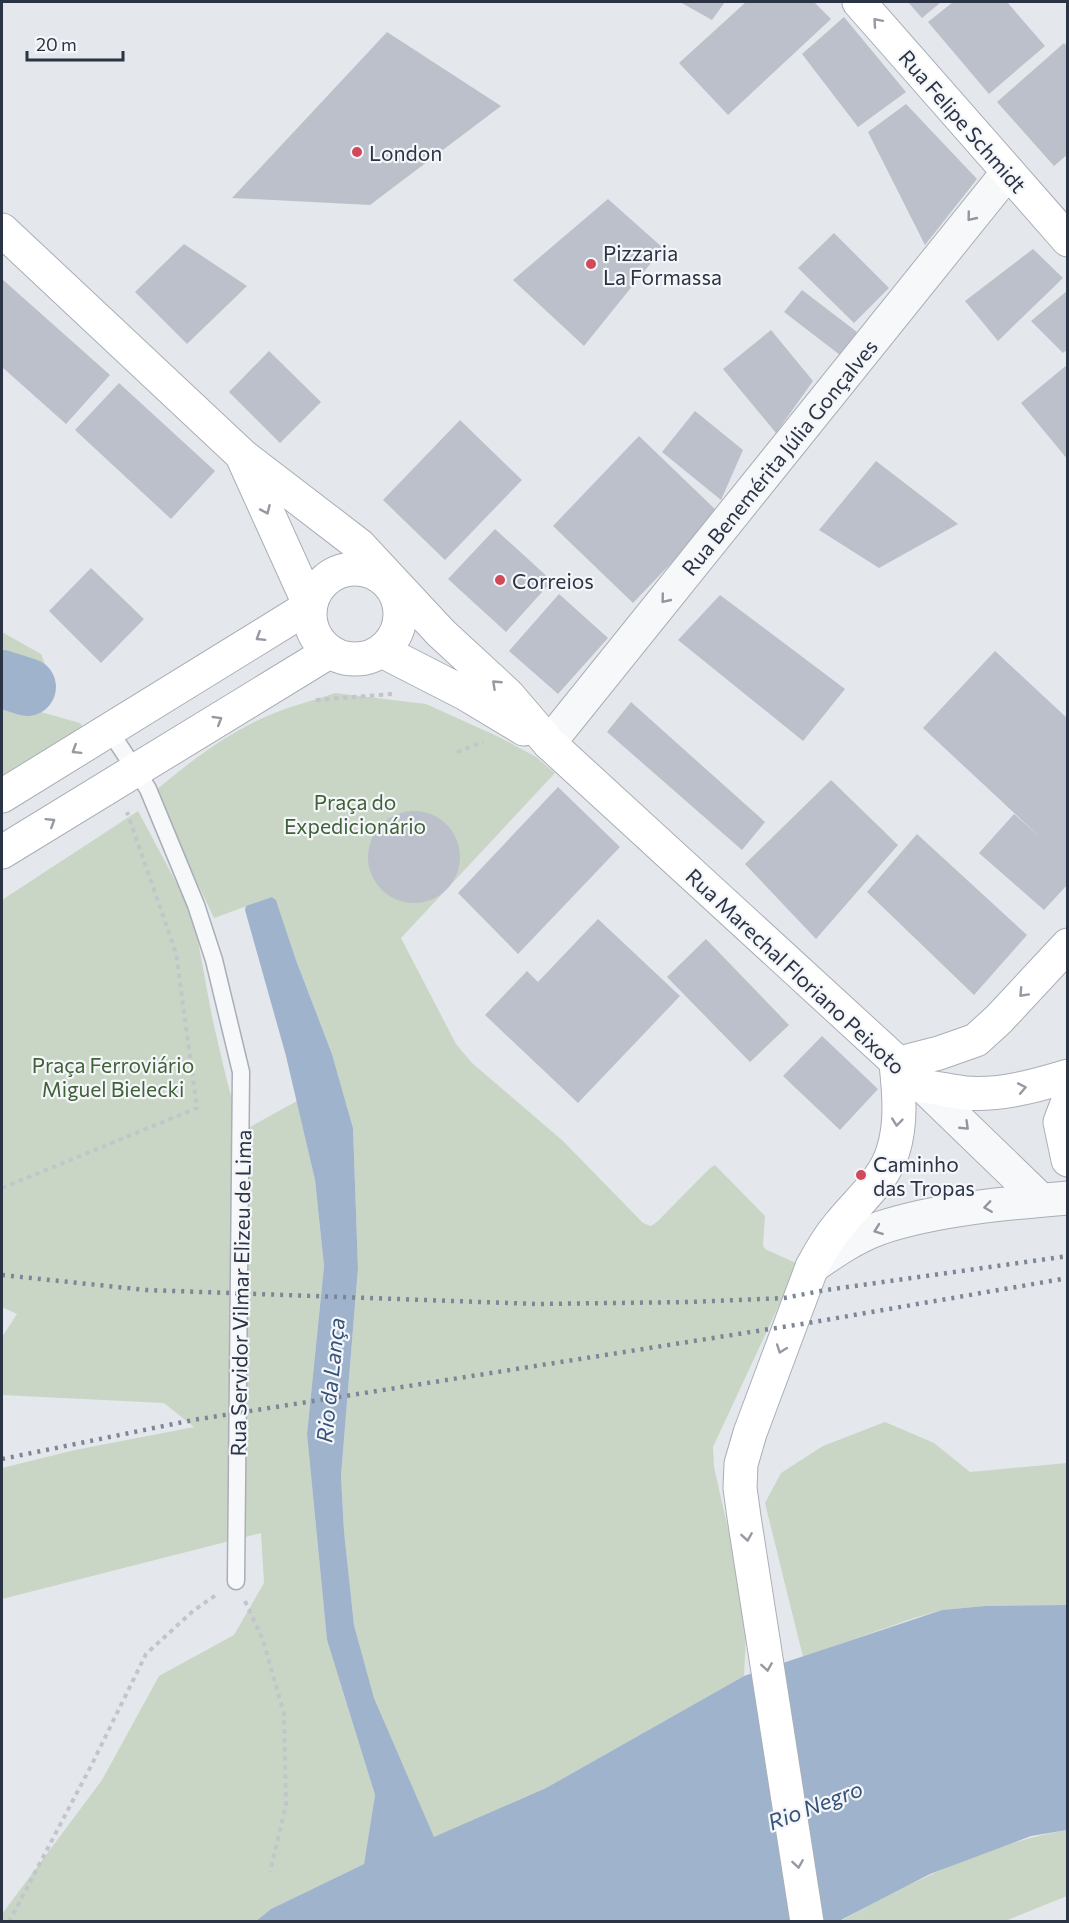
<svg xmlns="http://www.w3.org/2000/svg" width="1069" height="1923" font-family="Commissioner,sans-serif">
	<rect width="100%" height="100%" fill="#e4e7ec"/>
	<path fill="#c9d6c5" d="M2 632 41 654 47 669 32 680 27 687 41 712 80 723 83 727 2 785Z
		M335 693 426 704 499 737 536 757 555 773 401 938 456 1044 472 1063 563 1141 643 1223 651 1226 658 1221 709 1169 715 1165 765 1216 763 1245 765 1249 798 1264 713 1447 714 1467 747 1613 744 1676 546 1788 434 1838 374 1698 354 1625 344 1531 341 1476 358 1268 353 1128 332 1054 296 960 276 900 272 897 214 918 154 792C188 763 223 736 265 717 287 707 312 701 335 693Z
		M138 811 190 908 196 930 212 1017 226 1077 241 1132 297 1101 315 1180 324 1266 307 1434 327 1640 375 1795 364 1864 271 1909 256 1921 2 1922V1914L102 1780 159 1676 234 1635 264 1583 261 1533 2 1599V1468L75 1450 194 1427 164 1403 2 1395V1337L17 1314 2 1307V900Z
		M885 1422 934 1443 970 1472 1067 1463V1605L985 1606 942 1610 911 1619 803 1657 765 1503 781 1473 823 1446Z
		M1067 1830V1896L1005 1921 839 1922C911 1882 987 1844 1067 1830Z"/>
	<path fill="#9fb4cc" d="M272 897 276 900 296 960 332 1054 353 1128 358 1268 341 1476 344 1531 354 1625 374 1698 434 1837 546 1788 744 1676 942 1610 985 1606 1067 1605V1830L1031 1836 930 1874 839 1921H256L271 1909 364 1864 375 1795 327 1640 307 1434 324 1266 315 1180 286 1056 245 910 246 906Z"/>
	<g fill="none" stroke-linecap="round" stroke-linejoin="round">
		<path stroke="#9fb4cc" stroke-width="58" d="M2 679 27 687"/>
	</g>
	<path fill="#bbc0ca" d="M680 2H725L712 20Z
		M746 2H814L831 19 728 115 679 63Z
		M908 2H941L922 18Z
		M953 2H1007L1045 46 989 94 928 22Z
		M844 17 906 92 858 127 802 54Z
		M387 32 501 106 370 205 232 198Z
		M1064 43 1068 47V154L1054 166 997 102Z
		M906 104 977 179 925 245 868 132Z
		M608 199 663 248 584 346 513 280Z
		M834 233 889 288 854 323 798 268Z
		M184 244 247 286 187 344 135 292Z
		M1033 249 1063 278 998 341 965 301Z
		M2 279 110 375 66 424 2 367Z
		M802 290 857 332 840 355 784 312Z
		M1068 290V349L1063 353 1031 321Z
		M771 330 813 381 776 433 723 369Z
		M269 351 321 402 280 443 229 392Z
		M1068 364V460L1021 403Z
		M119 383 215 471 171 519 75 430Z
		M695 411 743 450 721 500 662 452Z
		M460 420 522 480 445 560 383 500Z
		M639 436 719 513 633 603 553 526Z
		M876 461 958 524 879 568 819 530Z
		M495 529 552 581 506 632 448 579Z
		M91 568 144 619 101 663 49 611Z
		M559 594 608 638 558 694 509 651Z
		M720 595 845 689 803 741 678 640Z
		M995 651 1068 719V884L1044 910 979 853 1014 814 1041 838 923 728Z
		M631 702 765 822 742 850 607 732Z
		M831 780 898 845 816 939 745 864Z
		M558 787 620 847 518 954 458 893Z
		M368 857a46 46 0 1 1 92 0a46 46 0 1 1-92 0Z
		M917 834 1027 935 974 995 867 892Z
		M598 919 680 996 578 1103 485 1015 527 971 538 982Z
		M706 939 789 1025 750 1062 667 977Z
		M822 1036 878 1089 840 1130 783 1076Z"/>
	<g fill="none" stroke-linecap="round" stroke-linejoin="round">
		<defs>
			<path id="lane" d="M109 730 148 789 196 905 214 960 241 1072 236 1581"/>
			<path id="street" d="M549 743 1008 172
				M923 1086 1041 1200
				M812 1267C833 1252 855 1237 880 1228 937 1209 1008 1203 1068 1198"/>
			<path id="secondary" d="M859 2 1068 240
				M2 230 243 456 359 545 441 633 508 695 549 743 923 1086C937 1088 951 1091 965 1093 999 1096 1035 1086 1068 1076
				M310 614a45 45 0 1 1 90 0a45 45 0 1 1-90 0Z
				M382 651 466 694 524 729
				M2 796 310 606 243 458
				M2 852 329 652
				M896 1064 939 1053 976 1040 999 1019 1068 945
				M1068 1101 1060 1122 1068 1160
				M807 1922 744 1517 740 1488 741 1464 750 1433 812 1267C820 1252 828 1238 839 1225 858 1201 884 1181 893 1151 902 1123 899 1092 896 1064"/>
		</defs>
		<use href="#lane" stroke="#a9aeb7" stroke-width="19"/>
		<use href="#street" stroke="#a9aeb7" stroke-width="35"/>
		<use href="#secondary" stroke="#a9aeb7" stroke-width="35"/>
		<path stroke="#c2c5cb" stroke-width="4" stroke-dasharray="4.5 4.5" stroke-linecap="butt" d="M316 700 392 694
			M457 752 483 742
			M2 1188 197 1108 176 953 127 812
			M245 1601 263 1640 284 1714 286 1805 270 1872
			M9 1922 91 1766 146 1654 193 1611 216 1595"/>
		<use href="#lane" stroke="#f7f8fa" stroke-width="16"/>
		<use href="#street" stroke="#f7f8fa" stroke-width="33"/>
		<use href="#secondary" stroke="#fff" stroke-width="33"/>
		<path stroke="#7d8696" stroke-width="4.5" stroke-dasharray="3 6" stroke-linecap="butt" d="M2 1275 146 1290 537 1304 690 1302 784 1298 826 1290 1068 1256
			M2 1459 193 1420 808 1323 1068 1278"/>
	</g>
	<defs><path id="oneway-chevron" d="M-2-3.5L2.5 0L-2 3.5" fill="none" stroke-width="1.6" stroke-linecap="round" stroke-linejoin="round" transform="scale(1.5)"/></defs>
	<g stroke="#959aa2">
		<use href="#oneway-chevron" transform="translate(877 22) rotate(-131)"/>
		<use href="#oneway-chevron" transform="translate(266 510) rotate(66)"/>
		<use href="#oneway-chevron" transform="translate(260 637) rotate(148)"/>
		<use href="#oneway-chevron" transform="translate(496 684) rotate(-137)"/>
		<use href="#oneway-chevron" transform="translate(218 720) rotate(-31)"/>
		<use href="#oneway-chevron" transform="translate(76 750) rotate(148)"/>
		<use href="#oneway-chevron" transform="translate(51 822) rotate(-32)"/>
		<use href="#oneway-chevron" transform="translate(1023 993) rotate(133)"/>
		<use href="#oneway-chevron" transform="translate(1022 1088) rotate(-11)"/>
		<use href="#oneway-chevron" transform="translate(897 1122) rotate(96)"/>
		<use href="#oneway-chevron" transform="translate(781 1349) rotate(110)"/>
		<use href="#oneway-chevron" transform="translate(747 1537) rotate(81)"/>
		<use href="#oneway-chevron" transform="translate(767 1667) rotate(81)"/>
		<use href="#oneway-chevron" transform="translate(798 1864) rotate(81)"/>
	</g>
	<g stroke="#9196a0">
		<use href="#oneway-chevron" transform="translate(971 217) rotate(129)"/>
		<use href="#oneway-chevron" transform="translate(665 599) rotate(129)"/>
		<use href="#oneway-chevron" transform="translate(965 1126) rotate(44)"/>
		<use href="#oneway-chevron" transform="translate(988 1207) rotate(172)"/>
		<use href="#oneway-chevron" transform="translate(878 1230) rotate(160)"/>
	</g>
	<g fill="#d1495b" stroke="#f4f6f9" stroke-width="2">
		<circle cx="357" cy="152" r="6"/>
		<circle cx="591" cy="264" r="6"/>
		<circle cx="500" cy="580" r="6"/>
		<circle cx="861" cy="1175" r="6"/>
	</g>
	<g text-anchor="middle" dominant-baseline="central" stroke-width="4.5" stroke-linejoin="round" paint-order="stroke">
		<g font-size="21" fill="#2b3445" stroke="#f4f6f9">
			<text transform="translate(963 121) rotate(49)">Rua Felipe Schmidt</text>
			<text transform="translate(779 457) rotate(-51)">Rua Benemérita Júlia Gonçalves</text>
			<text transform="translate(796 971) rotate(43)">Rua Marechal Floriano Peixoto</text>
			<text transform="translate(240 1293) rotate(-89)">Rua Servidor Vilmar Elizeu de Lima</text>
		</g>
		<g font-size="21" fill="#2b3445" stroke="#f4f6f9" text-anchor="start">
			<text x="369" y="152">London</text>
			<text x="603" y="252">Pizzaria<tspan x="603" dy="24">La Formassa</tspan></text>
			<text x="512" y="580">Correios</text>
			<text x="873" y="1163">Caminho<tspan x="873" dy="24">das Tropas</tspan></text>
		</g>
		<g font-size="21" fill="#3f6138" stroke="#f4f6f9">
			<text x="355" y="801">Praça do<tspan x="355" dy="24">Expedicionário</tspan></text>
			<text x="113" y="1064">Praça Ferroviário<tspan x="113" dy="24">Miguel Bielecki</tspan></text>
		</g>
		<g font-size="22" font-style="italic" fill="#34527a" stroke="#f4f6f9">
			<text transform="translate(330 1380) rotate(-84)">Rio da Lança</text>
			<text transform="translate(815 1805) rotate(-21)">Rio Negro</text>
		</g>
	</g>
	<rect width="1069" height="1923" fill="none" stroke="#2b3445" stroke-width="6"/>
	<path d="M27 51v9h96v-9" fill="none" stroke="#2b3445" stroke-width="3"/>
	<text x="36" y="51" font-size="18" fill="#2b3445" stroke="#f4f6f9" stroke-width="4.5" paint-order="stroke">20 m</text>
</svg>
